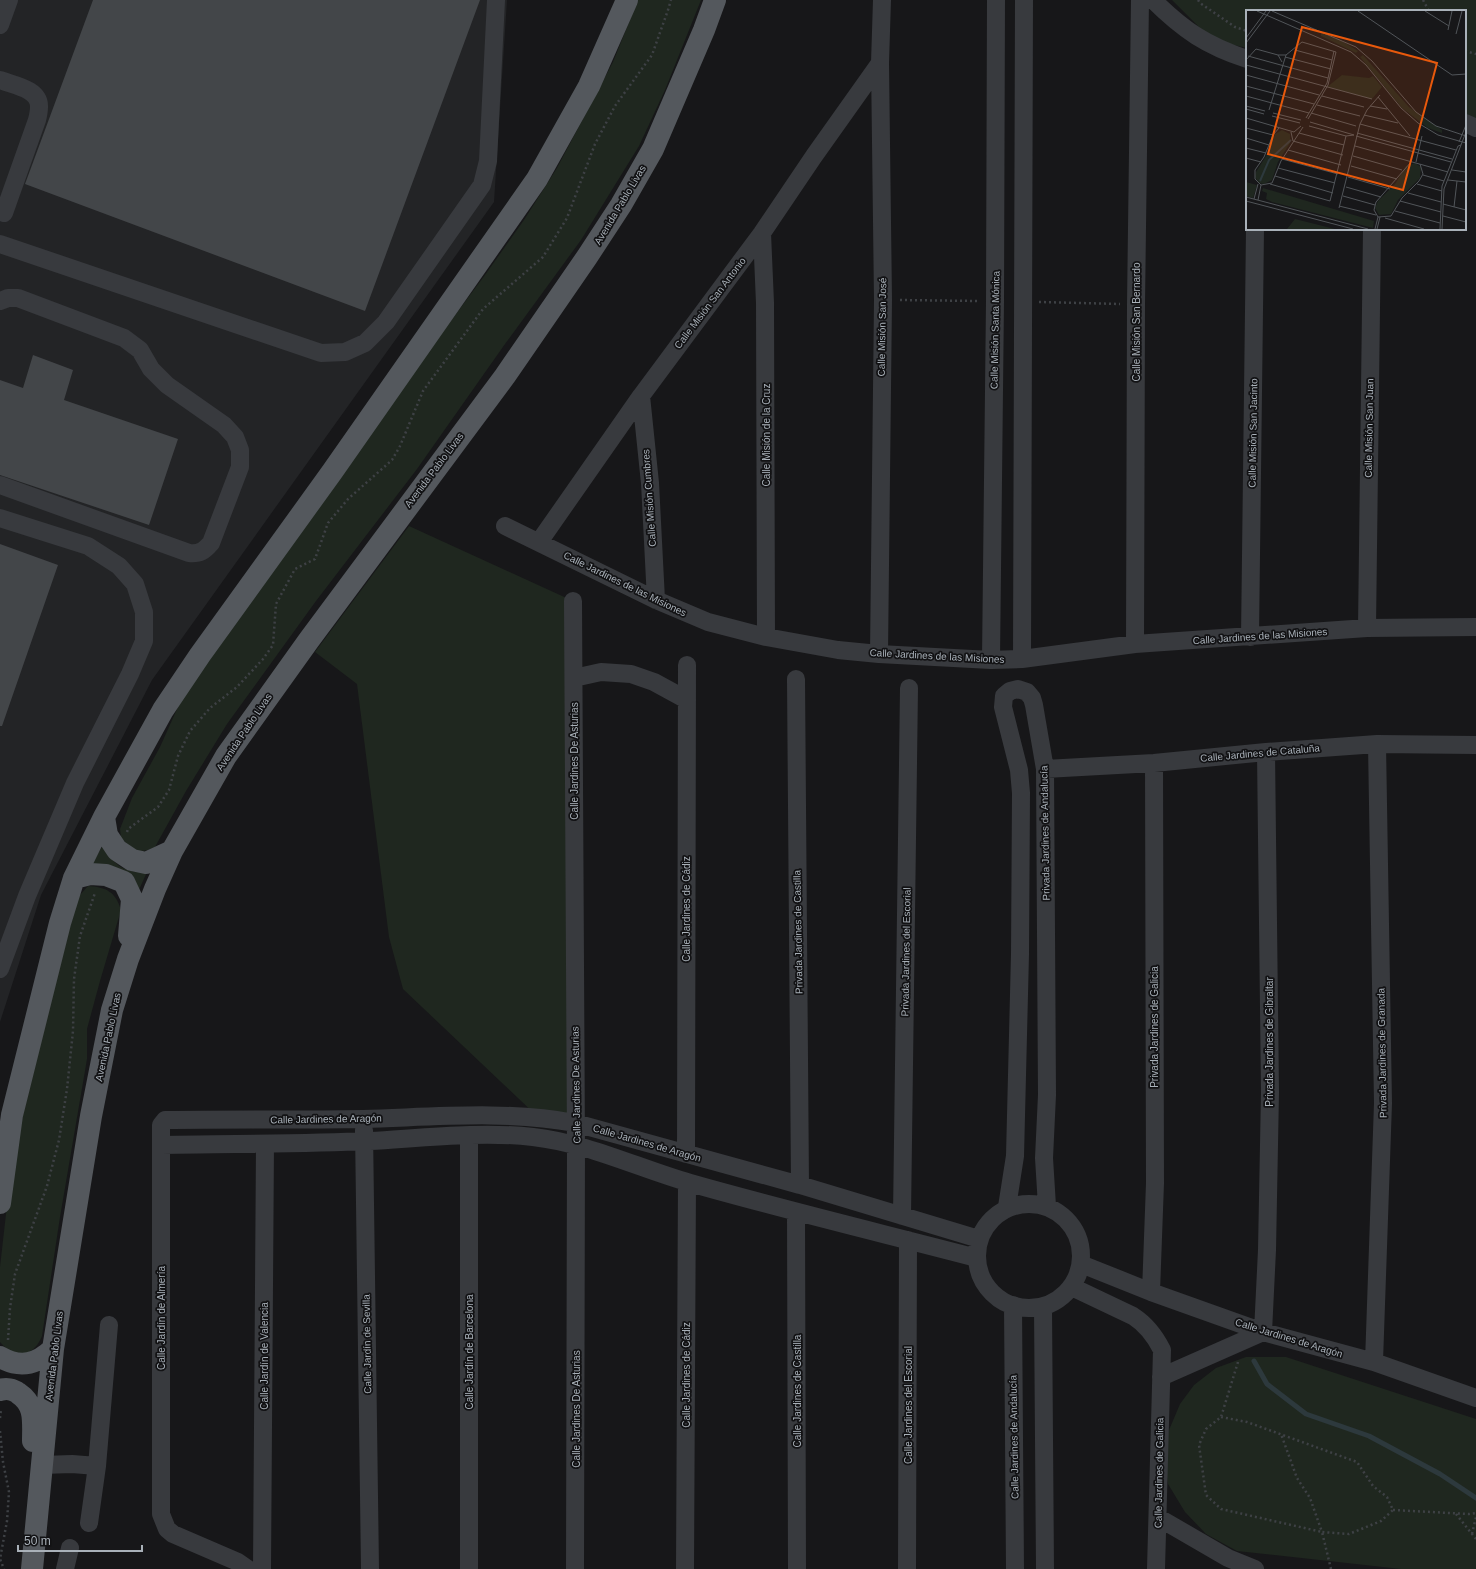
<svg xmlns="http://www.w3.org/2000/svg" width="1476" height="1569" font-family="Helvetica,sans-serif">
	<rect width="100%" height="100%" fill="#171719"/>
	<path fill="#232426" d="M0 0H507L494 202 152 680 41 895 0 1022Z"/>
	<path fill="#1f271f" d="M638 0H701L665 90 639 146 581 240 505 344 417 469 316 601 227 724 186 791 155 847 148 850 135 852 121 838 120 829 132 798 160 747 186 689 431 347 485 275 524 220 557 168 613 62Z
		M1172 0H1476V120L1465 115V11H1247V48L1225 43 1204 32Z
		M409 526 573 601 575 1123 539 1118 403 989 389 937 357 684 315 652Z
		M103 845C113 865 124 873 147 872L138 892 90 867Z
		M88 886C106 887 116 892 121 910L100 981 87 1029V1059L60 1217 42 1336C33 1358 15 1360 0 1342V1267L7 1205 36 1041 79 896Z
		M1246 1357H1286L1476 1419V1569H1401L1237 1551 1206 1534 1185 1512 1168 1484 1164 1454 1169 1430 1180 1404 1194 1385 1216 1368Z"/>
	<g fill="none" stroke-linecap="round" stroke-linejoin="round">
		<path stroke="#2d393d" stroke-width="5" d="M1254 1361 1267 1384 1306 1414 1369 1436 1440 1474 1476 1498"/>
	</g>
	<path fill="#434649" d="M93 0H480L365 311 25 184Z
		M33 355 73 370 64 400 178 439 149 525 0 475V380L23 388Z
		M0 544 58 565 2 726H0Z"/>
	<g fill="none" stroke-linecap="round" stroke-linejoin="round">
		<path stroke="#3e4145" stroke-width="2.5" stroke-dasharray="2 3" stroke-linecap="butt" d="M1198 0 1200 3 1235 27 1247 31
			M1423 0 1429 11
			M1465 51 1476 54
			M900 300 979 301
			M1039 302 1120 304
			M127 832 128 829 158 807 169 790 178 756 190 731 210 708 237 687 263 659 273 645 276 604 295 569 315 559 328 523 348 499 392 460 400 446 423 391 483 309 543 257 567 218 595 144 615 106 652 55 668 10 671 0
			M8 1340 10 1308 15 1274 47 1186 59 1140 67 1089 73 1031 74 979 80 936 95 893
			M1238 1362 1221 1417 1206 1429 1199 1445 1206 1495 1221 1509 1322 1532 1331 1569
			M1221 1417 1247 1422 1357 1462 1373 1486 1387 1497 1393 1510 1381 1521 1349 1534 1322 1532 1310 1498 1297 1478 1281 1434
			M0 1418 1 1409
			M0 1431 3 1462 9 1492 7 1521 0 1559 4 1569
			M1393 1510 1469 1514 1476 1513
			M1456 1514 1476 1539
			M1472 1534 1476 1517"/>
		<path stroke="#383a3e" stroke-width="18" d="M1153 0C1183 30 1207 46 1247 59
			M0 25 9 0
			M0 80C13 85 40 89 39 107 39 111 38 116 37 120L4 213
			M1465 123 1476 128
			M762 233 765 303 766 637
			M0 244 321 353 345 352 365 343 386 322 482 185 488 161 496 0
			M0 301 8 298H18L124 338 140 350 151 369 167 385 224 425 235 437 240 450V467L211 543C204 551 200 554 189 553L0 485
			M641 396 650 483 656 600
			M0 518 88 546 119 566 135 584 144 612V641L130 674 75 783 27 896 0 969
			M505 526 656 600 708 622 766 637 838 650 879 654 991 660 1022 659 1135 644 1367 628 1476 627
			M539 542 641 396 762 233 814 156 880 63
			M573 601 576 1146 575 1569
			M1367 628 1372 229
			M1250 637 1255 229
			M1135 644 1136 304 1140 0
			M879 654 883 300 880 63 882 0
			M1022 659 1024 0
			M991 660 995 301 996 0
			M574 678 601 672 631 674 654 682 687 700
			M796 679 800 1185
			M1045 769 1154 763 1266 752 1377 744 1476 745
			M364 1130 370 1569
			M162 1145C231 1144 301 1144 370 1141 422 1138 482 1131 533 1137 587 1143 638 1168 690 1183 785 1210 881 1233 977 1258
			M686 1154 687 665
			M977 1256a52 52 0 1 1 104 0a52 52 0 1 1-104 0Z
			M1007 1207 1015 1156 1020 954 1021 793 1019 770 1003 707 1004 696 1010 691 1018 689 1027 692 1032 698 1034 705 1045 769 1047 1095 1044 1158 1047 1206
			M796 1212 797 1569
			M902 1216 909 688
			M1081 1264 1151 1292 1263 1332 1374 1362 1476 1398
			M1072 1287 1133 1316C1147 1325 1155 1336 1162 1350L1156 1569
			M1151 1292 1155 1183 1154 763
			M1013 1305 1015 1569
			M1043 1307 1045 1569
			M1374 1362 1383 1103 1377 744
			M1161 1377 1263 1332 1267 1250 1270 1092 1266 752
			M42 1465 72 1464 97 1466
			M1159 1518 1228 1558 1255 1569
			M89 1523 97 1466 109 1325
			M65 1569 70 1548
			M248 1569 238 1562 173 1534 167 1529 161 1514V1125L165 1120C231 1119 297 1120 363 1119 434 1117 505 1110 575 1123L800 1185 979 1239
			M262 1569 265 1144
			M469 1569V1136
			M685 1569 687 1182
			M907 1569 908 1240"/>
		<path stroke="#54585d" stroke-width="22" d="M104 817 107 835 117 850 132 860 146 863 172 851
			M74 878 90 874 106 875 124 882 132 899 129 936
			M0 1203 12 1115 60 923 74 878 104 817 163 710 200 655 332 472 537 179 589 86 627 0
			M0 1357C21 1369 37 1364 53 1349
			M0 1390C6 1388 13 1389 18 1393 36 1405 33 1421 33 1441
			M32 1569 53 1349 91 1116 112 1010 128 959 155 889 172 851 226 756 309 640 505 376 587 257 621 205 653 149 704 30 715 0"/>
	</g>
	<g text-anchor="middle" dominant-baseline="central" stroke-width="3.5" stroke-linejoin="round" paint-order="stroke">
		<g font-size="10" fill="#a9b1b9" stroke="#121214">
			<text transform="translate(620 205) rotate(-59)">Avenida Pablo Livas</text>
			<text transform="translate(710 303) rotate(-53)">Calle Misión San Antonio</text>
			<text transform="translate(1136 322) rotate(-90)">Calle Misión San Bernardo</text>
			<text transform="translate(882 327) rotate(-89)">Calle Misión San José</text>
			<text transform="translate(995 330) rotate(-89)">Calle Misión Santa Mónica</text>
			<text transform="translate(1369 428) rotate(-89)">Calle Misión San Juan</text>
			<text transform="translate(1253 433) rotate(-89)">Calle Misión San Jacinto</text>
			<text transform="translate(766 435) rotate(-90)">Calle Misión de la Cruz</text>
			<text transform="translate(434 470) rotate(-53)">Avenida Pablo Livas</text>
			<text transform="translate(649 498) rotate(-94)">Calle Misión Cumbres</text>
			<text transform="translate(625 584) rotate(26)">Calle Jardines de las Misiones</text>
			<text transform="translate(1260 636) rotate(-4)">Calle Jardines de las Misiones</text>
			<text transform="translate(937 656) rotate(3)">Calle Jardines de las Misiones</text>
			<text transform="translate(244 732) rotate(-56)">Avenida Pablo Livas</text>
			<text transform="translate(1260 753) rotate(-5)">Calle Jardines de Cataluña</text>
			<text transform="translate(574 761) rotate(-90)">Calle Jardines De Asturias</text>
			<text transform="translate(1045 833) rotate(-91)">Privada Jardines de Andalucía</text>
			<text transform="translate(686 909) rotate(-90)">Calle Jardines de Cádiz</text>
			<text transform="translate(798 932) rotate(-91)">Privada Jardines de Castilla</text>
			<text transform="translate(906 952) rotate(-89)">Privada Jardines del Escorial</text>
			<text transform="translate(1154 1027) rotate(-90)">Privada Jardines de Galicia</text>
			<text transform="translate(108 1037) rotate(-78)">Avenida Pablo Livas</text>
			<text transform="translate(1269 1042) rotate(-90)">Privada Jardines de Gibraltar</text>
			<text transform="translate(1382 1053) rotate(-91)">Privada Jardines de Granada</text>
			<text transform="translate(576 1085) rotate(-91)">Calle Jardines De Asturias</text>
			<text transform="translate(326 1119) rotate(-1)">Calle Jardines de Aragón</text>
			<text transform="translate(647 1143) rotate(16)">Calle Jardines de Aragón</text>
			<text transform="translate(161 1318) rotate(-90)">Calle Jardín de Almería</text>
			<text transform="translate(1289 1338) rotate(17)">Calle Jardines de Aragón</text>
			<text transform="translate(367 1344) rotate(-91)">Calle Jardín de Sevilla</text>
			<text transform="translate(469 1352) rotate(-90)">Calle Jardín de Barcelona</text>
			<text transform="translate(54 1356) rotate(-83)">Avenida Pablo Livas</text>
			<text transform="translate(264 1356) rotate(-90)">Calle Jardín de Valencia</text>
			<text transform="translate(686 1375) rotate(-90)">Calle Jardines de Cádiz</text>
			<text transform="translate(797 1391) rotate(-90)">Calle Jardines de Castilla</text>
			<text transform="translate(908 1405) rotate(-90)">Calle Jardines del Escorial</text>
			<text transform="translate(576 1409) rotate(-90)">Calle Jardines De Asturias</text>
			<text transform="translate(1014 1437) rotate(-91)">Calle Jardines de Andalucía</text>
			<text transform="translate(1159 1473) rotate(-89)">Calle Jardines de Galicia</text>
		</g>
	</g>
	<g transform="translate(1246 10)">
		<rect width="220" height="220" fill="#171719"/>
		<path d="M75 23 93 29 112 41 110 43 75 26ZM117 45 163 97 196 120V123L182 118 156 98 114 47ZM96 65 123 68 127 66 136 77 126 89 81 77ZM36 120 44 124V133L32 152 26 170 18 174 13 173 9 167 10 162 20 146 29 124ZM169 153 175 157 174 168 152 190 145 204 133 205 129 198 132 191 149 174 160 156ZM0 172 11 175 7 188 0 186ZM17 178 128 211 127 218 26 192 20 189 21 183 16 181ZM49 209 89 219H41Z" fill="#1f271f"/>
		<path fill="none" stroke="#2d393d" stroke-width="2" d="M14 171 23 150 45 130"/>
		<path fill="none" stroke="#515559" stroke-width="1" d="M11 1 105 42 120 55 155 98 172 113 192 125 220 133M26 1 110 37 126 51 170 102 190 116 220 126M112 1 206 65 220 64M179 1 203 16M202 20 206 1M210 24 216 1M0 28 20 1M0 33 24 1M49 40 86 50M32 45H40L56 32 90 42 82 75 62 109M2 46 82 68M39 47 85 59M0 50 10 39 32 45 36 52M0 55 126 89M0 65 73 85M0 76 68 94M0 86 63 103M76 86 118 97M132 87 164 126M71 95 114 106M0 96 19 101M124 96 141 99M0 99 18 104M23 100 40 45M27 103 55 110M65 103 110 116M118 105 152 113M26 106 54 113M0 108 48 122 55 116M60 108 81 73 88 41M64 112 108 125M114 114 210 140M63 116 100 126 108 125M0 118 27 125M45 122 47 131 97 145M53 123 98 135M111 123 206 149M110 126 205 152M0 128 23 135M213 132 220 115M109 136 202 162M0 138 20 143M42 140 95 155M107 146 156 160M0 148 15 152M36 149 92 164M165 152 130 192 128 200 132 207 145 206 156 188 173 171 177 164 174 154M170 152 176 126M105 156 151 169M32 158 89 173M206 160 220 162M177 165 198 171M29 166 87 183M102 167 144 179M9 169 15 175 26 173 35 151 57 117M9 169V160L18 147 27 125 33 118M202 170 220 172M24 174 84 191 100 126M171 174 196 181M100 177 135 187M162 183 195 192M97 186 129 195M0 187 122 219M8 189 12 174M12 190 15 175M0 191 107 219M154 191 195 202M197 194 220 200M93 196 130 205M208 197 211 171M93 198 114 114 121 100 134 85M149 201 194 213M197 206 220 212M139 208 178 219M129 219 132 207M131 219 134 207M194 219 196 176 212 136 215 135M196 219 198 179 220 122"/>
		<path fill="#e8590c" fill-opacity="0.15" stroke="#e8590c" stroke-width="2" d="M56 17 191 53 157 180 22 144Z"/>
		<rect width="220" height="220" fill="none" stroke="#a9b1b9" stroke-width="2"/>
	</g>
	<path d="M18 1545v6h124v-6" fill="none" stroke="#a9b1b9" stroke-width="2"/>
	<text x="24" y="1545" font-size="12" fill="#a9b1b9" stroke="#121214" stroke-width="3" paint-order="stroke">50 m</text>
</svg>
